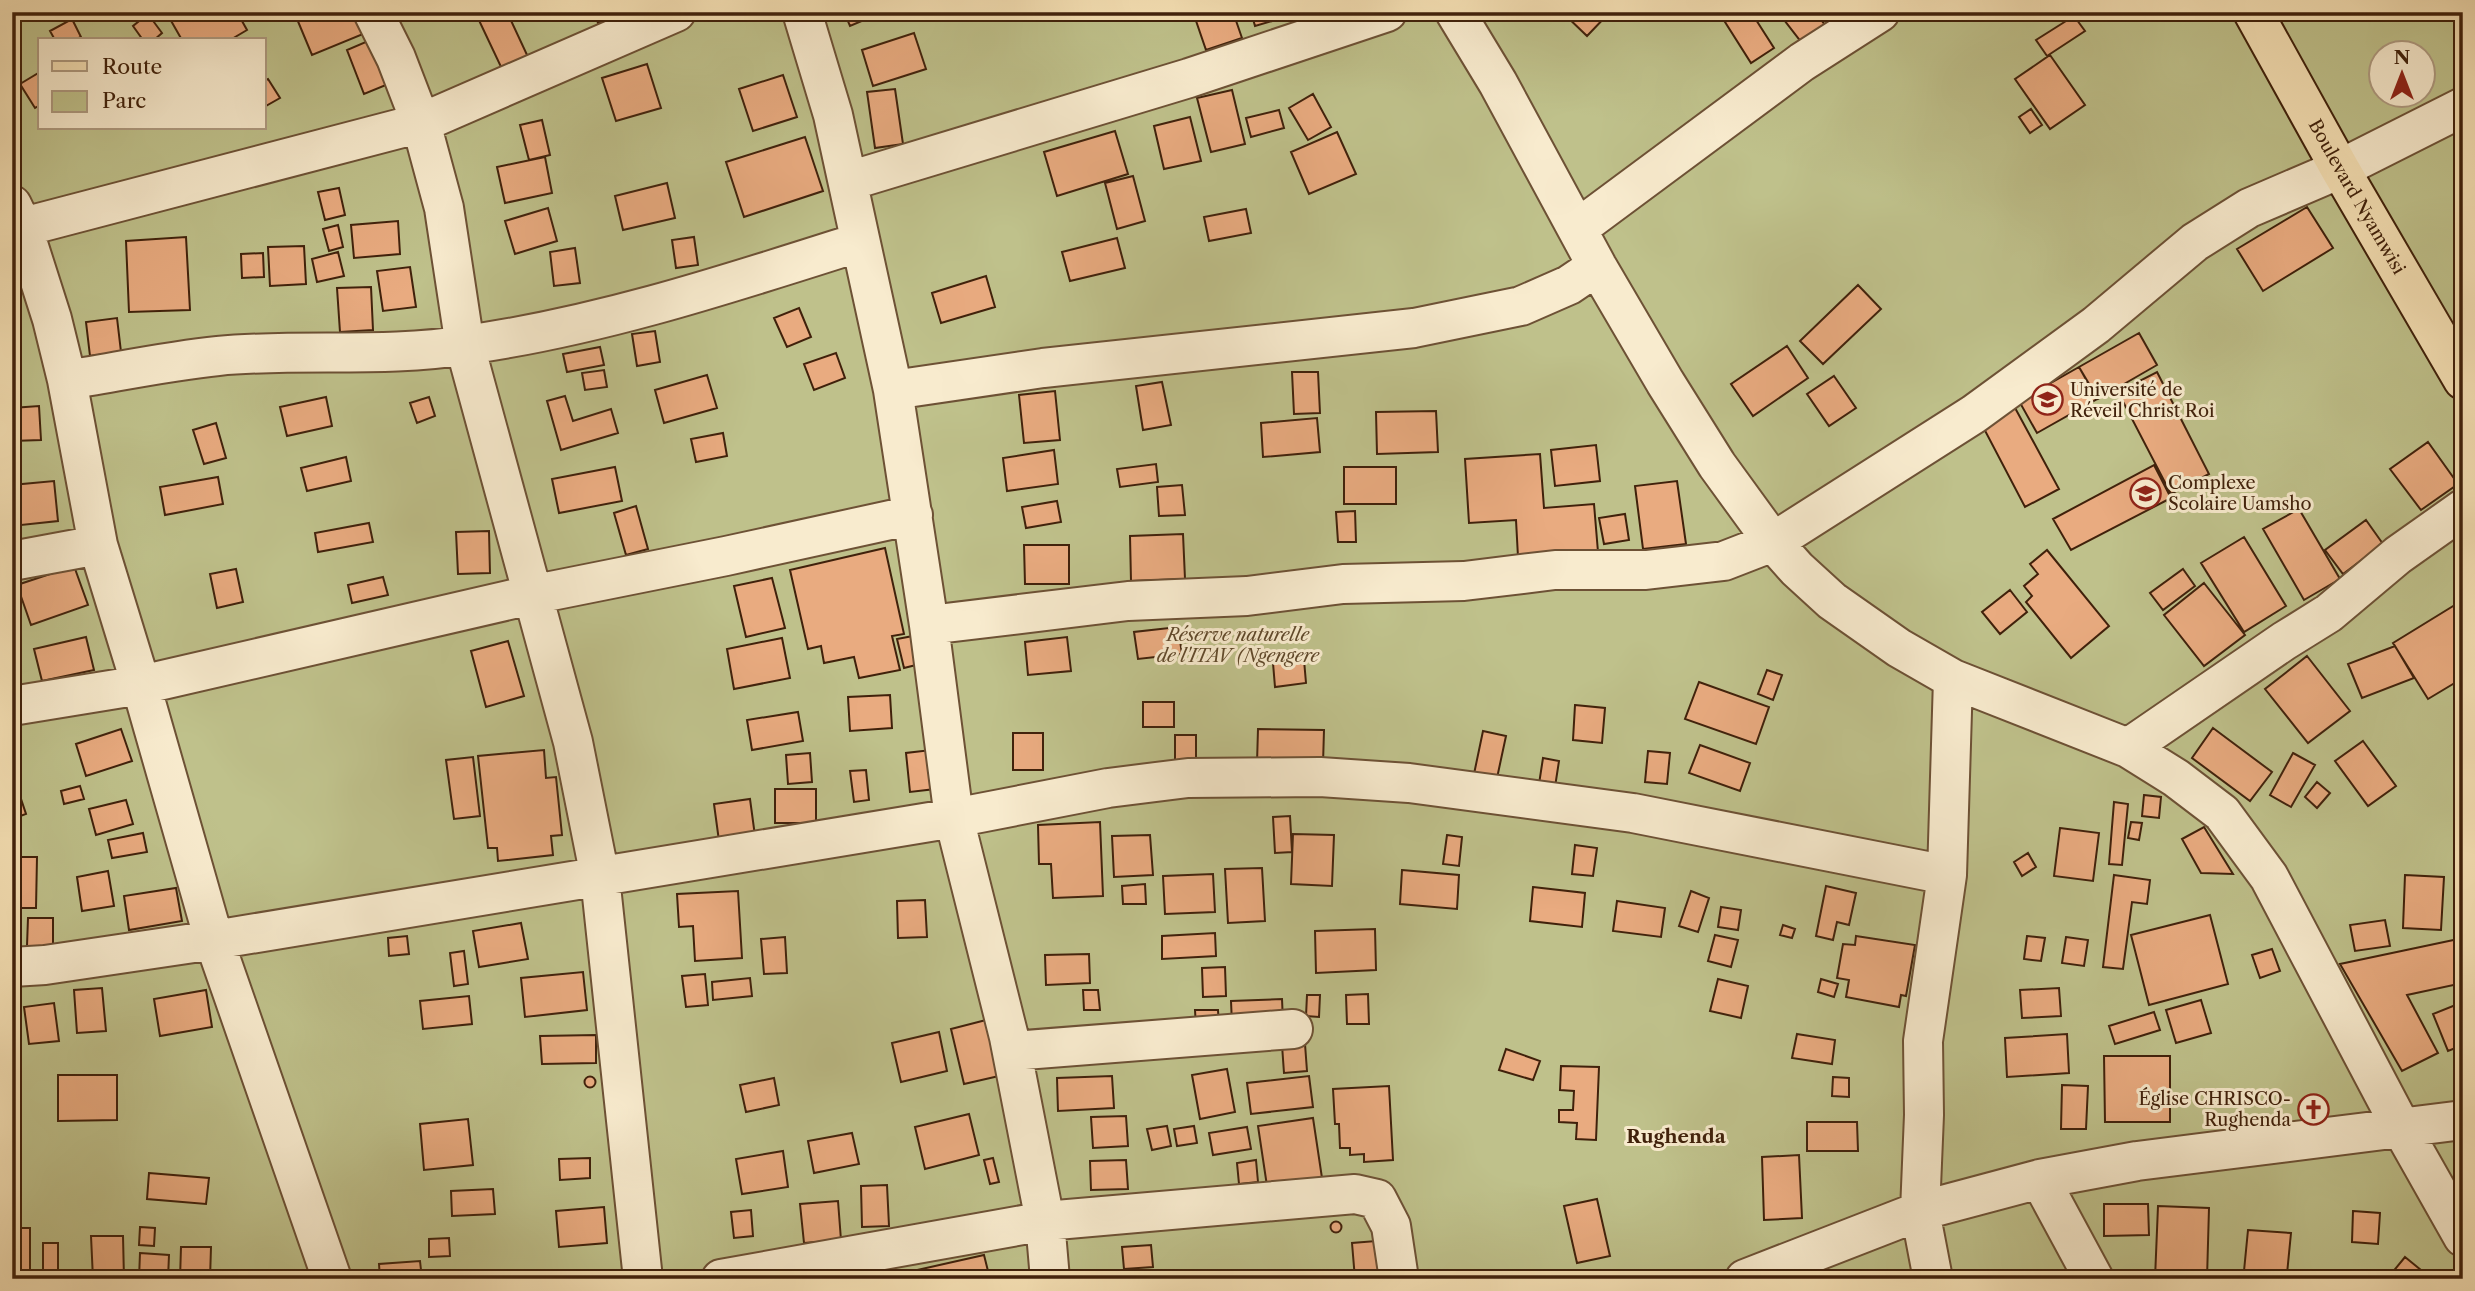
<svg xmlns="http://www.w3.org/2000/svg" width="2475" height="1291" font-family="'Libre Caslon Text',serif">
	<rect width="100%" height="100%" fill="#f5e0b4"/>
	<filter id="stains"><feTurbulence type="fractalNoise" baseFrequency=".00286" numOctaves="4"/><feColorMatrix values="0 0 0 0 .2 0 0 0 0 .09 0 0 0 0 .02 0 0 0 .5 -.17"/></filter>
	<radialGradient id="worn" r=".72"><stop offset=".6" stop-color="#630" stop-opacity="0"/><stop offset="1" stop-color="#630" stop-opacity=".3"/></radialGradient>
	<path fill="#bfc18b" stroke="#80714b" stroke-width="2" fill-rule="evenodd" d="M12 12H2463V1279H12ZM40 40H264V128H40ZM2380 52H2422V94H2380Z"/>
	<path fill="#e9ab80" stroke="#40210b" stroke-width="2" d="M166 12H237L247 30 230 40H182Z
		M315 12H361L368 32 312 55 297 19Z
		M481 12H507L528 57 502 69 476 14Z
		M594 12H625L598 23Z
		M844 12H883L850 26Z
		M1193 12H1233L1242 38 1206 50Z
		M1251 12H1303L1255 26Z
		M1562 12H1610L1587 36Z
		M1740 12H1751L1774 48 1751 63 1725 22Z
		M1778 12H1815L1825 25 1802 43Z
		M148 14 162 33 154 40H143L133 26Z
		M2074 16 2085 31 2047 56 2036 40Z
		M72 19 81 37 74 40H55L50 31Z
		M914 33 926 69 873 86 862 50Z
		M368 41 386 85 364 94 347 50Z
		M2050 55 2085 105 2050 129 2015 79Z
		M647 64 661 108 616 121 602 78Z
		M40 72V105L35 108 20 84Z
		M783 75 797 117 753 131 739 89Z
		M268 79 280 98 264 107V81Z
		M895 89 903 144 875 148 867 92Z
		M1232 90 1245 144 1211 152 1197 98Z
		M1313 94 1331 127 1308 140 1289 108Z
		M2031 109 2042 125 2030 133 2019 117Z
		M1279 110 1284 128 1251 137 1246 118Z
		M1190 117 1201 161 1164 169 1154 126Z
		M542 120 550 155 529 160 520 125Z
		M1115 131 1128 174 1057 196 1044 152Z
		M1337 132 1356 174 1309 194 1291 152Z
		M805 137 823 191 744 217 726 162Z
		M545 157 552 193 505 203 497 167Z
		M1133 176 1145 221 1117 229 1105 183Z
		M667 183 675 218 623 230 615 196Z
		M339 188 345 215 325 220 318 192Z
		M2307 207 2333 248 2263 291 2237 249Z
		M548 208 557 241 515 254 505 221Z
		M1246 209 1251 233 1209 241 1204 217Z
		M398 221 400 254 354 258 351 225Z
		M338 225 343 247 329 251 323 229Z
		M186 237 190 310 129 312 126 241Z
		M694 237 698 265 676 268 672 240Z
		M1117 238 1125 268 1070 281 1062 252Z
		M304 246 306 284 270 286 268 247Z
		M575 248 580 283 554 286 550 252Z
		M338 252 344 276 317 282 312 259Z
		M263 253 264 277 242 278 241 254Z
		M410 267 416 307 383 311 377 271Z
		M986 276 995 307 941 323 932 293Z
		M1858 285 1881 309 1823 364 1800 341Z
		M371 287 373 330 340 332 337 288Z
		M12 302 19 319 12 321Z
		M799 308 811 337 787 347 774 318Z
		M117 318 121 352 90 356 86 322Z
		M655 331 660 362 637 366 632 334Z
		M2139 333 2157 365 2098 399 2079 367Z
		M1787 346 1808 378 1753 416 1731 384Z
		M600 347 604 365 567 372 563 354Z
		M836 353 845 378 814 390 804 364Z
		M2079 367 2097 399 2037 433 2019 401Z
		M604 370 607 387 585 390 582 373Z
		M1292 372H1318L1320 413 1294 414Z
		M2157 372 2209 474 2171 494 2118 392Z
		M707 375 717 408 664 423 655 390Z
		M1834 376 1856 408 1829 426 1807 394Z
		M1162 382 1171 425 1143 430 1136 386Z
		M1055 391 1060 440 1024 443 1019 395Z
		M565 396 573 421 611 409 618 433 561 450 547 401Z
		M326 397 332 426 287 436 280 407Z
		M429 397 435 416 417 423 410 403Z
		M39 406 41 440 12 441V408Z
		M2014 406 2059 489 2025 507 1981 423Z
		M1436 411 1438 452 1377 454 1376 412Z
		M1317 418 1320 452 1263 457 1261 423Z
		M216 423 226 458 204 464 193 430Z
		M723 433 727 456 696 462 691 439Z
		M2428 442 2458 484 2421 510 2390 469Z
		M1596 445 1600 481 1555 486 1551 450Z
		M1054 450 1058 484 1007 491 1003 458Z
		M1540 454 1544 508 1594 504 1598 552 1518 557 1516 520 1469 523 1465 459Z
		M346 457 351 481 307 491 301 468Z
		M1156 464 1158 482 1120 487 1117 469Z
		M2154 465 2171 498 2071 550 2053 519Z
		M615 467 622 501 559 513 552 479Z
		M1344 467H1396V504H1344Z
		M218 477 223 504 165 515 160 487Z
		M54 481 58 521 12 526V485Z
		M1677 481 1686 544 1643 549 1635 486Z
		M1182 485 1185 515 1159 516 1157 487Z
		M1057 501 1061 522 1026 528 1022 507Z
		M636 506 648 549 626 555 614 513Z
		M2299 509 2340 579 2304 600 2263 529Z
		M1355 511 1356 542H1338L1336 512Z
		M1625 514 1629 540 1604 544 1599 518Z
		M2366 520 2383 544 2343 574 2325 550Z
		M369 523 373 542 318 552 315 533Z
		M489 531 490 573 458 574 456 532Z
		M1183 534 1185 579 1131 581 1130 536Z
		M2244 537 2286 606 2244 632 2201 563Z
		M1024 545H1069V584H1025Z
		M885 548 904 634 892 636 900 670 859 678 854 657 824 663 821 646 808 649 790 570Z
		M2047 550 2109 626 2071 658 2026 602 2032 596 2024 586 2038 574 2030 564Z
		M74 566 88 605 31 625 17 585Z
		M236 569 243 602 217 608 210 574Z
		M2183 569 2195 586 2163 610 2150 593Z
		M383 577 388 595 352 603 348 585Z
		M772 578 785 628 746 637 734 586Z
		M2204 583 2245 635 2204 666 2164 615Z
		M2010 590 2027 612 2000 634 1982 612Z
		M2463 600V678L2428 699 2393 643Z
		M1178 627 1182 654 1138 659 1134 632Z
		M913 636 920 664 904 668 897 639Z
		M86 637 94 670 42 681 34 649Z
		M1067 637 1071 671 1028 675 1025 642Z
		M782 638 790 678 734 689 727 649Z
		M508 641 524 696 486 707 471 651Z
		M2395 646 2414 678 2362 698 2348 664Z
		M2307 656 2350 711 2308 743 2265 689Z
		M1304 660 1306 683 1275 687 1273 663Z
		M1767 670 1782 675 1773 700 1758 694Z
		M1699 682 1769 707 1756 744 1685 719Z
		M890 695 892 728 850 731 848 697Z
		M1143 702H1174V727H1143Z
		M1575 705 1605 708 1602 743 1573 740Z
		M798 712 803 741 752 750 747 720Z
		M2213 728 2272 772 2250 801 2192 758Z
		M121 729 132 761 86 776 76 744Z
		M1258 729 1324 730 1323 764 1257 763Z
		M1483 731 1506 736 1497 778 1474 774Z
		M1013 733H1043V770H1013Z
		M1175 735H1196V763H1175Z
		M2363 741 2396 786 2368 806 2335 761Z
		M1700 745 1750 763 1740 791 1689 773Z
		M544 750 546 778 556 777 562 835 551 836 553 855 498 861 497 848H488L478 756Z
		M931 750 935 789 910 792 906 753Z
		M1648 751 1670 753 1667 784 1645 782Z
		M810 753 812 782 788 784 786 755Z
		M2293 753 2315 765 2291 807 2270 795Z
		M473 757 480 816 454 819 446 760Z
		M1543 758 1559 761 1555 787 1539 784Z
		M866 770 869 800 854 802 850 771Z
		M2317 782 2330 793 2317 808 2305 797Z
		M80 786 84 799 64 804 61 791Z
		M17 787 26 814 12 819V788Z
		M775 789H816V823H775Z
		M2144 795 2161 797 2159 818 2142 816Z
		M750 799 755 836 719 841 714 804Z
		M126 800 133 824 96 835 89 809Z
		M2114 802 2128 804 2122 865 2109 864Z
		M1290 816 1292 852 1275 853 1273 817Z
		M1100 822 1103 896 1053 898 1051 864H1039L1038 825Z
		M2131 822 2142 823 2139 840 2128 838Z
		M2204 827 2233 874 2201 873 2182 839Z
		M2060 828 2099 833 2093 881 2054 876Z
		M143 833 147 852 112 858 108 840Z
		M1293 834 1334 835 1332 886 1291 884Z
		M1150 835 1153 875 1114 877 1112 836Z
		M1447 835 1462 837 1459 866 1443 864Z
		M1575 845 1597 848 1593 876 1572 874Z
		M2028 853 2036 867 2022 876 2014 862Z
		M12 857H37L36 908H12Z
		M1262 868 1265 921 1228 923 1225 869Z
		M1402 870 1459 875 1457 909 1400 904Z
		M108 871 114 906 82 911 77 877Z
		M1213 874 1215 912 1165 914 1163 876Z
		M2114 875 2150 880 2147 904 2132 902 2123 969 2103 967Z
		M2405 875 2444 877 2441 930 2403 928Z
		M1145 884 1146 904H1123L1122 886Z
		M1826 886 1856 893 1849 925 1837 922 1833 940 1816 936Z
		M1533 887 1585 893 1582 927 1530 921Z
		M176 888 182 921 129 930 124 896Z
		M738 891 742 958 695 961 693 926 679 927 677 894Z
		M1691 891 1709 898 1698 932 1679 926Z
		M925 900 927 937 898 938 897 901Z
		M1617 901 1665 908 1661 937 1613 931Z
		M1721 907 1741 910 1738 930 1718 927Z
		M2210 915 2228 984 2149 1005 2131 935Z
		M28 918H53V946H27Z
		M2385 920 2390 946 2355 951 2350 925Z
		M521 923 528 959 479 967 473 931Z
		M1783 925 1795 929 1792 938 1780 935Z
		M1375 929 1376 970 1316 973 1315 931Z
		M1215 933 1216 956 1162 959V936Z
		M1715 935 1738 940 1731 967 1708 961Z
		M407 936 409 954 389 956 388 938Z
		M1856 936 1915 945 1906 996 1901 995 1899 1007 1846 997 1849 980 1837 978 1843 944 1855 945Z
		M2027 936 2045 938 2041 961 2024 959Z
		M785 937 787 973 764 974 761 939Z
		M2066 937 2088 940 2084 966 2062 963Z
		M2463 938V983L2407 995 2438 1053 2402 1071 2340 964Z
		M2272 949 2280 971 2260 978 2252 955Z
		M464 951 468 984 454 986 450 953Z
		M1089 954 1090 983 1046 985 1045 955Z
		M1225 967 1226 996 1203 997 1202 968Z
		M583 972 587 1010 525 1017 521 978Z
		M705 974 708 1005 686 1007 682 976Z
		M750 978 752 996 713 1000 712 982Z
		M1718 979 1748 986 1741 1018 1710 1011Z
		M1821 979 1838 984 1834 997 1818 992Z
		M102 988 106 1031 77 1033 74 990Z
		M2059 988 2061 1016 2022 1018 2020 990Z
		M206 990 212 1027 160 1036 154 999Z
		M1083 990H1098L1100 1010H1084Z
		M1368 994 1369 1024H1347L1346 995Z
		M1307 995H1320L1319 1017 1306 1016Z
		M469 996 472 1024 423 1029 420 1001Z
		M1282 999 1283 1022 1232 1024 1231 1001Z
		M2201 1000 2211 1033 2176 1043 2166 1010Z
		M2463 1002V1045L2448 1051 2433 1014Z
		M54 1003 59 1041 29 1044 24 1007Z
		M1195 1010H1218L1219 1026 1196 1027Z
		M2154 1012 2160 1030 2115 1044 2109 1026Z
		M986 1020 999 1076 964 1084 951 1029Z
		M939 1032 947 1071 901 1082 892 1043Z
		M1797 1034 1835 1040 1832 1064 1792 1058Z
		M2067 1034 2069 1073 2007 1077 2005 1038Z
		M596 1035V1063L542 1064 540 1036Z
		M1305 1044 1307 1071 1284 1073 1282 1045Z
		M1506 1049 1540 1061 1533 1080 1499 1070Z
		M2104 1056H2170V1122H2105Z
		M1561 1066 1599 1067 1596 1140 1576 1139 1577 1123 1559 1122V1110H1573L1574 1091 1560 1090Z
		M1227 1069 1235 1112 1200 1119 1192 1075Z
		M58 1075H117V1120L58 1121Z
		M1112 1076 1114 1108 1058 1111 1057 1078Z
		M1309 1076 1313 1107 1251 1114 1247 1083Z
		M584.5 1082a5.5 5.5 0 1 1 11 0a5.5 5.5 0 1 1-11 0Z
		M1833 1077 1849 1078V1097L1832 1096Z
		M774 1078 779 1105 746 1112 740 1085Z
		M2062 1085 2088 1086 2086 1129H2061Z
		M1389 1086 1393 1160 1364 1162V1154L1350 1155V1148H1340L1339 1124H1335L1333 1089Z
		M969 1114 979 1155 925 1169 915 1127Z
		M1126 1116 1128 1146 1093 1148 1091 1117Z
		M1313 1118 1322 1178 1267 1186 1258 1126Z
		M12 1119 18 1121 20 1127 18 1133 12 1134Z
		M468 1119 473 1165 424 1170 420 1124Z
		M1807 1122H1857L1858 1151H1807Z
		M1167 1126 1171 1146 1152 1150 1147 1129Z
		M1194 1126 1197 1143 1177 1146 1174 1129Z
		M1247 1127 1251 1149 1213 1155 1209 1133Z
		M852 1133 859 1164 814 1173 808 1141Z
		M783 1151 788 1187 742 1194 736 1159Z
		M1799 1155 1802 1218 1764 1220 1762 1157Z
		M590 1158V1178L560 1180 559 1159Z
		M993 1158 999 1182 990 1184 984 1160Z
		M1126 1160 1128 1189 1091 1190 1090 1161Z
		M1256 1160 1258 1182 1239 1184 1237 1163Z
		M149 1173 209 1178 206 1204 147 1199Z
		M887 1185 889 1226 862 1227 861 1186Z
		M493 1189 495 1214 452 1216 451 1191Z
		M1597 1199 1610 1256 1577 1263 1564 1206Z
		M838 1201 841 1240 804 1243 800 1204Z
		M2104 1204H2148L2149 1235 2104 1236Z
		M2158 1206 2209 1208 2207 1279H2155Z
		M604 1207 607 1243 559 1247 556 1211Z
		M751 1210 753 1236 734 1238 731 1212Z
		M2353 1211 2380 1213 2378 1244 2352 1242Z
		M1330.5 1227a5.5 5.5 0 1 1 11 0a5.5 5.5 0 1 1-11 0Z
		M140 1227 155 1228 154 1246 139 1245Z
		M12 1228H30V1278H12Z
		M2248 1230 2291 1233 2287 1274 2244 1271Z
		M91 1236H123L124 1279H93Z
		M449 1238 450 1256 429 1257V1239Z
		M1376 1241 1379 1279H1355L1352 1243Z
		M43 1243H58V1279H43Z
		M1151 1245 1153 1267 1124 1269 1122 1247Z
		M181 1247H211L210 1279H180Z
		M140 1253 169 1255 168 1279H139Z
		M984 1255 990 1279H896L895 1275Z
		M2405 1257 2432 1279H2387Z
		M420 1261 422 1279H380L379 1264Z
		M1166 1270 1167 1279H1140V1272Z"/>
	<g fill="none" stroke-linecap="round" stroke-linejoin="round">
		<defs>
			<path id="minor" d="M373 12 396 58 421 123 444 208 465 346 573 742 600 877 643 1279
				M802 12 833 115 893 390 929 625 954 818 1009 1037 1045 1221 1050 1279
				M1455 12 1498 83 1597 266 1665 382 1717 465 1773 542 1797 569 1832 601 1899 648 1953 679 2128 748 2176 778 2222 813 2269 877 2402 1129 2463 1237
				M849 181 1189 78 1387 12
				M12 205 23 228 52 319 67 380 98 545 141 685 214 940 332 1279
				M1577 229 1802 62 1880 12
				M12 230 421 123 676 12
				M67 380C117 372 168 361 218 356 300 348 385 358 466 345 601 326 731 283 860 242
				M893 390 1043 368 1414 328 1521 306 1569 285 1597 266
				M12 561 98 545
				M929 625 1128 601 1247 596 1343 584 1464 581 1555 570H1646L1724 561 1773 542 1974 414 2096 325 2195 242 2249 208 2340 169 2463 107
				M12 706 141 685 531 595 726 556 913 515
				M2128 748 2284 641 2329 613 2398 555 2463 509
				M12 967 45 965 214 940 954 818 1108 788 1188 778 1320 777 1409 783 1633 813 1947 875
				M1012 1051 1293 1029
				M2040 1179 2094 1279
				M721 1279 1045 1221 1355 1194 1377 1199 1391 1226 1399 1279
				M1745 1279 1920 1211 2040 1179 2137 1161 2463 1120
				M1933 1279 1920 1211 1924 1115 1923 1041 1947 875 1953 679"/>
			<g id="major">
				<path id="s1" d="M2253 12 2340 169 2463 380"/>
			</g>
		</defs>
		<use href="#minor" stroke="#6d5135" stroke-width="42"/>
		<use href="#major" stroke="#40210b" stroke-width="42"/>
		<use href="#minor" stroke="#f8ebce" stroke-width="38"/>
		<use href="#major" stroke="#f5e0b4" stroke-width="38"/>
	</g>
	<defs>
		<symbol id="university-ring" viewBox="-11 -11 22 22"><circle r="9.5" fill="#f8ebce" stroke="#8f2418" stroke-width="1.5"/><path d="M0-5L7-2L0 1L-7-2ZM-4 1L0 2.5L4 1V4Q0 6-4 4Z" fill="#8f2418"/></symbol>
		<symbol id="school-ring" viewBox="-11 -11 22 22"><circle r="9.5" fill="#f8ebce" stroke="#8f2418" stroke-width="1.5"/><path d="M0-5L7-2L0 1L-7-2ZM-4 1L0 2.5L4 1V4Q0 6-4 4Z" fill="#8f2418"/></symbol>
		<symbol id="church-ring" viewBox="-11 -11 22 22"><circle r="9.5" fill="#f8ebce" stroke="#8f2418" stroke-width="1.5"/><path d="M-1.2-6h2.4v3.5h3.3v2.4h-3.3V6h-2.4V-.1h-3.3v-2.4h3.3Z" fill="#8f2418"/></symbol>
	</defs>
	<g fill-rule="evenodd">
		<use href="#university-ring" x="2030" y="382" width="35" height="35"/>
		<use href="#school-ring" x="2128" y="476" width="35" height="35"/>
		<use href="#church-ring" x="2296" y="1092" width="35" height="35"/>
	</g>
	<g text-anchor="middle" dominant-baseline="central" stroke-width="6" stroke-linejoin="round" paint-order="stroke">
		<g font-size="18" fill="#40210b" stroke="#f8ebce">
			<text stroke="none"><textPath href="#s1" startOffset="212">Boulevard Nyamwisi</textPath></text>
		</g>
		<g font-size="18" fill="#40210b" stroke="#f8ebce" text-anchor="start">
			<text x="2070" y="390">Université de<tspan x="2070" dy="21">Réveil Christ Roi</tspan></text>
			<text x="2168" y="483">Complexe<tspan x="2168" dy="21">Scolaire Uamsho</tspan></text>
			<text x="2291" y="1099" text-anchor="end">Église CHRISCO-<tspan x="2291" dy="21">Rughenda</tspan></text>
		</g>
		<g font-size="18" font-style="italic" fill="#60492b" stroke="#f8ebce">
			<text x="1238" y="635">Réserve naturelle<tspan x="1238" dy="21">de l'ITAV (Ngengere</tspan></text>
		</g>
		<g font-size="19" font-weight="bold" fill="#40210b" stroke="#f8ebce">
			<text x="1676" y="1136">Rughenda</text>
		</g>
	</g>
	<rect width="2475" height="1291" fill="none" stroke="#f5e0b4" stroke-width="42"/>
	<rect x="14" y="14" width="2447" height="1263" fill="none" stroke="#40210b" stroke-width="3.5"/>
	<rect x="21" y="21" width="2433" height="1249" fill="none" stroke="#40210b" stroke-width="2"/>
	<rect x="38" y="38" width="228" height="91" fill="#f8ebce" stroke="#ae9a80" stroke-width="2"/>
	<rect x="52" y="61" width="35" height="10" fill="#f5e0b4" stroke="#ae9a80" stroke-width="2"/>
	<text x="102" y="74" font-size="21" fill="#40210b">Route</text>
	<rect x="52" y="91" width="35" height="21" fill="#bfc18b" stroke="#ae9a80" stroke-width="2"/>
	<text x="102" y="108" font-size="21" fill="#40210b">Parc</text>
	<g transform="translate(2402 74)"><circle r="33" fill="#f8ebce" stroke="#ae9a80" stroke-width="2"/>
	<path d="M0-5L12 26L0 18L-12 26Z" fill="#8f2418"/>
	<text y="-10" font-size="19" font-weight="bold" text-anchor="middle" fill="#40210b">N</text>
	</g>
	<rect width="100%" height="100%" filter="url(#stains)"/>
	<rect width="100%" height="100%" fill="url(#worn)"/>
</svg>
